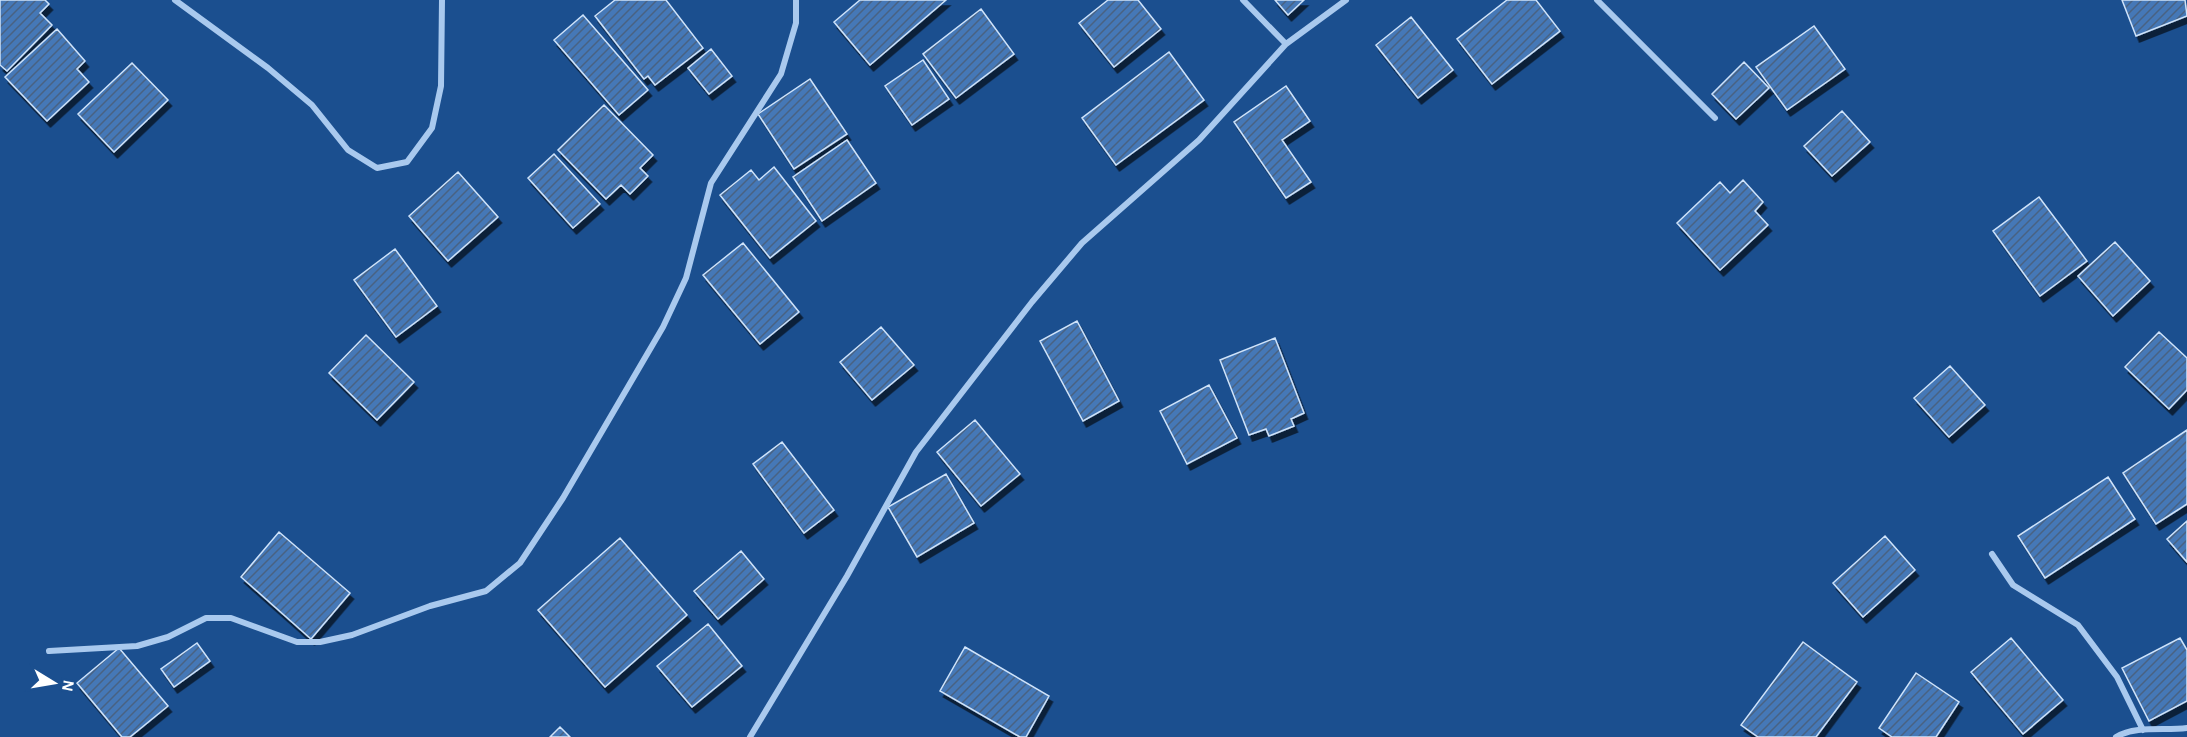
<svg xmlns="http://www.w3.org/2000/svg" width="2187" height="737" font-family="'Alegreya Sans',sans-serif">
	<defs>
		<pattern id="building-hatch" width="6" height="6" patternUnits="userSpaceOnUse" patternTransform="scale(1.5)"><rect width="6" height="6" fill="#4478b7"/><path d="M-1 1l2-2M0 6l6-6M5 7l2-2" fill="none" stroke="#486282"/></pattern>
		<filter id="shadow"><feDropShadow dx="3.5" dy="6" stdDeviation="0" flood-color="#0009"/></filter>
	</defs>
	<rect width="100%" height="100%" fill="#1b4f8f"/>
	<path fill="url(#building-hatch)" stroke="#cfe3fa" stroke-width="1.5" filter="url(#shadow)" d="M0 0H45L49 4 40 13 52 25 7 71 0 65Z
		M615 0H666L703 48 655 85 648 76 644 79 595 16Z
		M860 0H946L870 65 834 22Z
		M1108 0H1138L1161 29 1114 67 1079 23Z
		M1275 0H1304L1288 15Z
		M1507 0H1536L1560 31 1492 84 1457 39Z
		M2122 0H2185L2187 16 2136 36Z
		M981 9 1014 54 956 98 923 54Z
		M583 15 648 90 619 115 554 40Z
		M1411 17 1453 70 1418 98 1376 45Z
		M1814 26 1845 69 1787 110 1756 67Z
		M57 29 85 61 77 69 89 82 47 121 5 77Z
		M711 49 732 76 709 94 688 68Z
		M1169 52 1204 100 1116 165 1082 118Z
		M923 60 949 99 912 125 885 86Z
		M1744 62 1769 88 1736 119 1712 94Z
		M132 63 168 100 114 152 78 114Z
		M810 79 847 134 794 169 758 114Z
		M1286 86 1310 121 1282 140 1311 182 1286 198 1234 122Z
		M604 105 653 155 640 168 648 176 630 194 621 185 606 199 558 150Z
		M1842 111 1870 142 1832 176 1804 146Z
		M847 140 876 183 822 221 793 177Z
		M554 154 600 204 573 228 528 178Z
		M774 167 816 221 770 258 720 195 751 170 759 180Z
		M458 172 498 217 448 261 409 216Z
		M1743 180 1763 202 1755 211 1768 225 1720 270 1677 223 1720 182 1730 193Z
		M2039 197 2087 261 2040 296 1993 231Z
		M2115 242 2150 281 2113 316 2078 276Z
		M743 243 799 312 760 344 703 275Z
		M395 249 437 306 396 337 354 280Z
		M1077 321 1119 401 1083 421 1040 341Z
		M881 327 914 365 872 400 840 362Z
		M2159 332 2187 358V390L2169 409 2125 367Z
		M366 335 414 382 377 420 329 373Z
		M1275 338 1304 413 1291 419 1294 426 1269 436 1266 429 1249 435 1220 360Z
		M1950 366 1985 405 1949 437 1914 398Z
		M1209 385 1237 438 1187 464 1160 411Z
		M975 420 1020 474 981 506 937 452Z
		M2187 430V504L2156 524 2123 473Z
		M782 442 834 510 804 533 753 464Z
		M946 474 974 523 917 557 888 507Z
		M2108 477 2135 519 2045 578 2018 536Z
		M2187 521V562L2167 539Z
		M279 532 350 593 311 639 241 577Z
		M1885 536 1915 570 1863 617 1833 583Z
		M620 538 687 615 605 687 538 610Z
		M741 551 764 579 718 619 694 591Z
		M708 624 742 666 692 707 657 666Z
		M2011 638 2063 700 2023 734 1971 672Z
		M2180 638 2187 650V701L2149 721 2122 668Z
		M1803 642 1857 682 1816 737H1758L1741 725Z
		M197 643 210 661 174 687 161 669Z
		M965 647 1049 696 1026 737H1020L940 691Z
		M119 648 168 706 130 737H122L77 683Z
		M1916 673 1959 702 1936 737H1892L1879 728Z
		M560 727 570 737H550Z"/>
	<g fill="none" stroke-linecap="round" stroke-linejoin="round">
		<path stroke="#a9c9ee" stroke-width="6" d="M175 0 268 68 312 105 348 150 377 168 407 162 432 128 441 86 442 0
			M1243 0 1286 44
			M1597 0 1715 118
			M1992 554 2013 585 2078 625 2117 677 2143 730
			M49 651 137 646 168 637 206 618H231L297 642H320L352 635 430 606 486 591 520 563 563 498 663 327 686 278 711 183 781 74 796 23V0
			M750 737 847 576 916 452 1032 302 1082 243 1199 140 1286 44 1346 0
			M2116 737C2136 725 2165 731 2187 728"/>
	</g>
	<g transform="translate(54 683) rotate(101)" stroke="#1b4f8f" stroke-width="4.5" paint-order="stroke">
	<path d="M0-4.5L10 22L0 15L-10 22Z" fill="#ffffff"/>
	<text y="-9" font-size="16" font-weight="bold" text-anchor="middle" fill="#ffffff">N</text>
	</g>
</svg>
